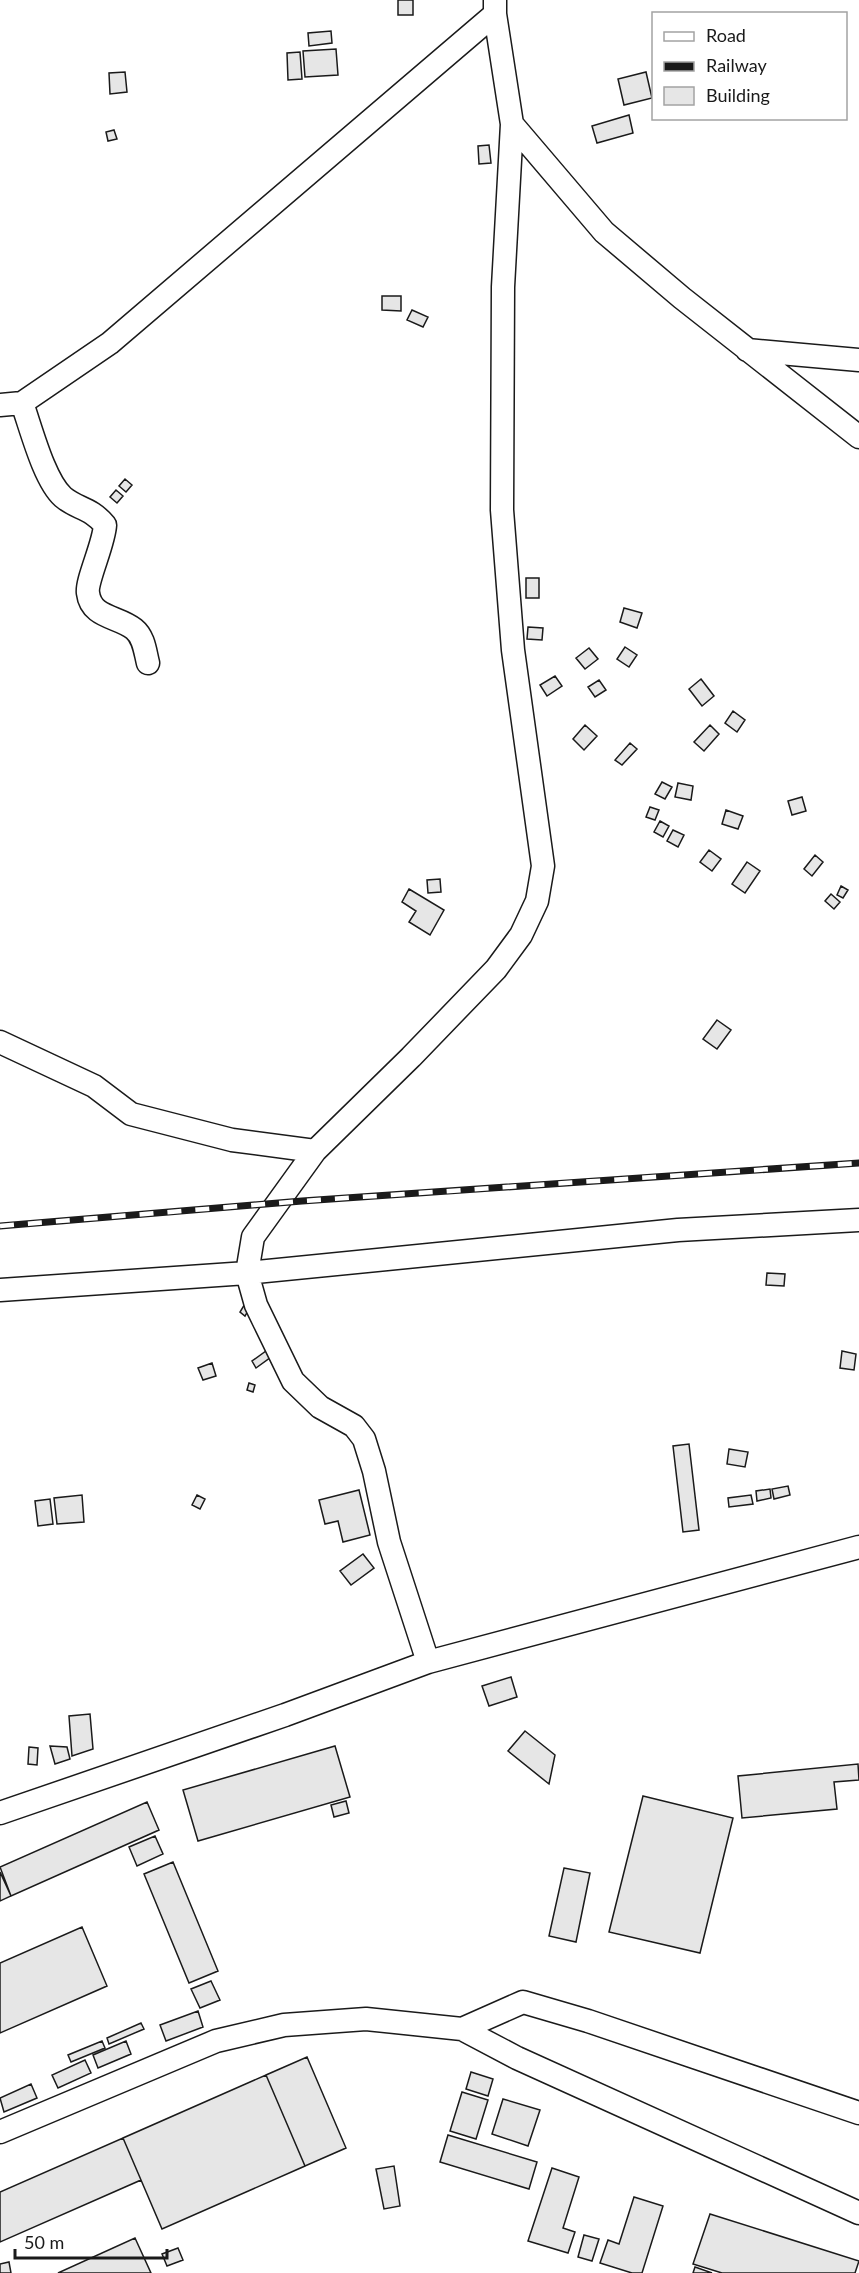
<svg xmlns="http://www.w3.org/2000/svg" width="859" height="2273" font-family="Lato,sans-serif">
	<rect width="100%" height="100%" fill="#fff"/>
	<path fill="#e6e6e6" stroke="#1a1a1a" stroke-width="1.5" d="M398 0H413V15H398Z
		M331 31 332 43 309 46 308 33Z
		M336 49 338 75 305 77 303 51Z
		M300 52 302 79 288 80 287 53Z
		M125 72 127 92 110 94 109 73Z
		M646 72 652 98 624 105 618 79Z
		M629 115 633 133 597 143 592 126Z
		M114 130 117 139 108 141 106 132Z
		M489 145 491 163 479 164 478 146Z
		M382 296H401V311L382 310Z
		M412 310 428 317 423 327 407 320Z
		M125 479 132 485 126 492 119 486Z
		M116 490 123 496 117 503 110 497Z
		M526 578H539V598H526Z
		M624 608 642 613 637 628 620 622Z
		M528 627 543 628 542 640 527 639Z
		M625 647 637 655 629 667 617 659Z
		M589 648 598 659 585 669 576 658Z
		M555 676 562 686 547 696 540 685Z
		M701 679 714 696 702 706 689 689Z
		M599 680 606 690 595 697 588 687Z
		M733 711 745 720 737 732 725 723Z
		M585 725 597 736 584 750 573 739Z
		M710 725 719 734 704 751 694 742Z
		M630 743 637 749 622 765 615 760Z
		M662 782 672 787 665 799 655 794Z
		M678 783 693 786 691 800 675 797Z
		M802 797 806 811 792 815 788 801Z
		M650 807 659 810 655 820 646 817Z
		M726 810 743 816 738 829 722 824Z
		M660 821 669 826 663 837 654 832Z
		M673 830 684 835 678 847 667 841Z
		M709 850 721 859 712 871 700 862Z
		M815 855 823 862 812 876 804 869Z
		M747 862 760 871 745 893 732 884Z
		M440 879 441 892 428 893 427 880Z
		M841 886 848 890 843 898 837 895Z
		M409 889 444 910 430 935 409 922 416 911 402 902Z
		M831 894 840 902 834 909 825 901Z
		M717 1020 731 1030 717 1049 703 1039Z
		M767 1273 785 1274 784 1286 766 1285Z
		M249 1297 254 1300 245 1316 240 1312Z
		M266 1351 271 1357 256 1368 252 1361Z
		M842 1351 856 1354 854 1370 840 1368Z
		M212 1363 216 1376 203 1380 198 1368Z
		M249 1383 255 1385 253 1392 247 1390Z
		M689 1444 699 1530 683 1532 673 1446Z
		M729 1449 748 1452 745 1467 727 1464Z
		M788 1486 790 1495 774 1499 772 1489Z
		M770 1489 771 1498 757 1501 756 1491Z
		M359 1490 370 1535 343 1542 338 1521 325 1524 319 1500Z
		M82 1495 84 1522 57 1524 54 1498Z
		M197 1495 205 1499 200 1509 192 1505Z
		M751 1495 753 1504 729 1507 728 1498Z
		M50 1499 53 1524 38 1526 35 1501Z
		M363 1554 374 1568 351 1585 340 1571Z
		M511 1677 517 1697 489 1706 482 1686Z
		M90 1714 93 1749 72 1756 69 1716Z
		M525 1731 555 1755 549 1784 508 1751Z
		M50 1746 67 1747 70 1759 55 1764Z
		M335 1746 350 1797 198 1841 183 1790Z
		M29 1747 38 1748 37 1765 28 1764Z
		M858 1764 859 1780 834 1782 837 1809 742 1818 738 1776Z
		M643 1796 733 1818 700 1953 609 1932Z
		M346 1801 349 1813 334 1817 331 1805Z
		M147 1802 159 1830 11 1896 0 1867Z
		M155 1836 163 1854 137 1866 129 1847Z
		M173 1862 218 1971 189 1983 144 1874Z
		M564 1868 590 1873 576 1942 549 1936Z
		M0 1872 11 1896 0 1901Z
		M82 1927 107 1986 0 2033V1963Z
		M211 1981 220 2000 200 2008 191 1989Z
		M198 2011 203 2027 166 2041 160 2025Z
		M141 2023 144 2029 109 2044 107 2038Z
		M102 2041 105 2048 71 2062 68 2055Z
		M126 2041 131 2054 98 2068 93 2055Z
		M307 2057 346 2148 305 2166 266 2075Z
		M85 2060 91 2073 58 2088 52 2075Z
		M471 2072 493 2079 488 2096 466 2089Z
		M266 2075 305 2166 162 2229 123 2138Z
		M31 2084 37 2098 4 2112 0 2098Z
		M462 2092 488 2100 476 2139 450 2131Z
		M503 2099 540 2110 528 2146 492 2134Z
		M448 2135 537 2162 529 2189 440 2162Z
		M123 2138 141 2180 0 2242V2192Z
		M394 2166 400 2206 384 2209 376 2169Z
		M552 2168 579 2177 563 2228 575 2232 568 2253 528 2241Z
		M634 2197 663 2206 642 2273H632L600 2263 608 2240 619 2244Z
		M710 2214 859 2261 855 2273H722L693 2264Z
		M584 2235 599 2239 592 2261 578 2257Z
		M135 2238 151 2273H58Z
		M178 2248 183 2260 167 2266 162 2254Z
		M9 2262 11 2273H0V2264Z
		M695 2267 712 2273H693Z"/>
	<g fill="none" stroke-linecap="round" stroke-linejoin="round">
		<defs>
			<path id="minor" d="M512 124 604 232 682 298 859 437
				M747 350 859 360
				M22 403C31 428 44 480 63 497 77 509 90 507 105 525 104 544 86 581 88 593 91 618 118 616 134 629 144 637 145 651 148 663
				M0 405 22 403 110 343 495 14
				M0 1042 94 1086 131 1114 232 1140 315 1151
				M0 1290 247 1273 678 1230 859 1220
				M428 1662 389 1542 374 1471 364 1439 354 1426 320 1407 293 1381 256 1305 247 1273 253 1237 315 1151 411 1057 496 969 521 935 537 901 543 866 513 650 502 510 503 287 512 124 495 14V0
				M0 1813 285 1715 428 1662 859 1547
				M462 2029 523 2002 588 2021 859 2113
				M0 2132 216 2041 284 2025 366 2019 462 2029 517 2058 859 2213"/>
		</defs>
		<use href="#minor" stroke="#1a1a1a" stroke-width="25"/>
		<use href="#minor" stroke="#fff" stroke-width="22"/>
		<defs>
			<path id="rail" d="M0 1226 302 1201 859 1163"/>
		</defs>
		<use href="#rail" stroke="#1a1a1a" stroke-width="7"/>
		<use href="#rail" stroke="#fff" stroke-width="4.5" stroke-dasharray="14" stroke-linecap="butt"/>
	</g>
	<rect x="652" y="12" width="195" height="108" fill="#ffffff" stroke="#a3a3a3" stroke-width="1.5"/>
	<rect x="664" y="32" width="30" height="9" fill="#ffffff" stroke="#a3a3a3" stroke-width="1.5"/>
	<text x="706" y="42" font-size="18" fill="#1a1a1a">Road</text>
	<rect x="664" y="62" width="30" height="9" fill="#1a1a1a" stroke="#a3a3a3" stroke-width="1.5"/>
	<text x="706" y="72" font-size="18" fill="#1a1a1a">Railway</text>
	<rect x="664" y="87" width="30" height="18" fill="#e6e6e6" stroke="#a3a3a3" stroke-width="1.5"/>
	<text x="706" y="102" font-size="18" fill="#1a1a1a">Building</text>
	<path d="M15 2249v9h152v-9" fill="none" stroke="#1a1a1a" stroke-width="3"/>
	<text x="24" y="2249" font-size="18" fill="#1a1a1a" stroke="#ffffff" stroke-width="4.5" paint-order="stroke">50 m</text>
</svg>
